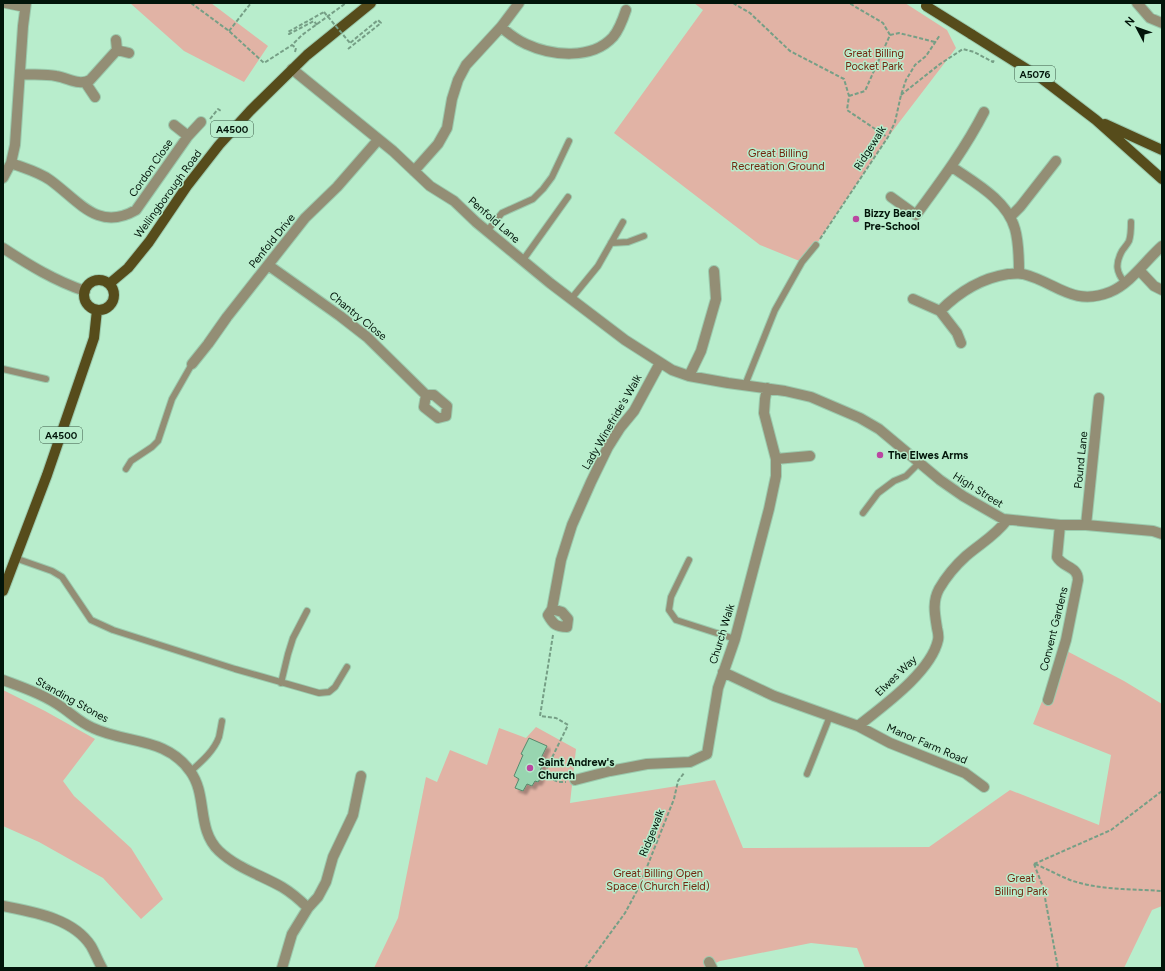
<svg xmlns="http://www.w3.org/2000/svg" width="1165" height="971" font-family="Figtree,sans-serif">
	<defs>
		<filter id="shadow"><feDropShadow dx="3.5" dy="3.5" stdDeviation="1" flood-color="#0004"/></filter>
	</defs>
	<rect width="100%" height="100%" fill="#b8edcc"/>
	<path fill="#e1b3a5" d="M130 3H211L268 46 244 82 184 51Z
		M694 3H905L947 30 956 48 888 137 816 245 802 262 760 245 614 133 703 10Z
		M1063 649 1124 681 1162 704V906L1152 910 1124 968H865L857 948 811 943 720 961 705 968H374L398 918 426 777 437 782 450 750 487 765 499 728 526 738 536 727 576 749 570 803 715 780 743 848 929 847 1010 790 1099 825 1111 755 1033 724Z
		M3 690 45 711 95 739 63 781 74 796 131 848 163 899 141 919 103 878 39 842 3 826Z"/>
	<path fill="#98d5b0" stroke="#57896c" filter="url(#shadow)" d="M529 738 547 746 541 758 545 760 538 775 541 777 540 779 538 782 535 781 532 786 527 784 523 791 515 788 519 779 514 776 523 755 521 754Z"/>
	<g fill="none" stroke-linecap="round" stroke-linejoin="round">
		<defs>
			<path id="service" d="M487 231 502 213 533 199 543 189 552 177 569 141
				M611 243 628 242 644 236
				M523 260 568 197
				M1125 283C1116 272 1115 264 1122 251 1124 248 1127 245 1129 241 1131 235 1131 228 1131 222
				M571 299 598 266 623 222
				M3 369 46 379
				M745 385 775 310 802 262 816 245
				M126 469 131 461 152 447 158 441 172 399 192 364
				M863 513 878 493 894 481 906 476 919 463
				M15 558 52 571 62 577 91 620 113 630 235 669 319 693 329 692 335 687 347 667
				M689 560 671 597 669 610 676 620 735 639
				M281 683 288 654 293 638 307 611
				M191 771C201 762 214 751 219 737 220 732 221 727 222 721
				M807 774 830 716"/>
			<path id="minor" d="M6 3 25 7
				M1137 3 1150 18 1162 23
				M501 27C509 34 517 40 526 44 552 56 592 60 613 37 619 30 623 19 626 10
				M117 50 129 53
				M292 69 393 151 430 186 454 201 476 222 550 283 625 340 672 370 689 376 728 383 785 391 811 397 860 418 879 429 940 480 963 496 1003 519 1060 525H1086L1153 531 1162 534
				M21 74C32 75 45 74 56 76 69 78 78 86 90 80L117 50 116 40
				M85 82 95 97
				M174 125 188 136
				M11 163C24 168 39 172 50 180 79 201 98 232 136 210L188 136 201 122
				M952 167C975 183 1007 200 1015 229 1019 243 1019 259 1019 273
				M414 171 438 144 447 128 452 99 458 80 466 65 501 27 519 3
				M3 178 11 163 15 145 23 26 26 3
				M891 197 916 215C941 181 965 149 984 112
				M1010 217 1020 207 1056 161
				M3 248C29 265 55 281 85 291
				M268 265 340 316 367 337 426 395H434L447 406 446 416 438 418 424 407 426 395
				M1139 270 1154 286 1162 290
				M913 299 940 311 957 333 961 343
				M940 311C959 292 982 278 1008 274 1013 274 1018 273 1023 274 1056 282 1072 307 1110 292 1131 283 1145 261 1162 246
				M192 364 208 344 227 317 305 218 337 187 378 140
				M689 376 701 351 716 299 714 271
				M776 459 810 456
				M1086 525 1099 398
				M552 609 548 615C553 624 556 627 567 627L568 619 562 612 552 609 561 560 572 525 591 482 608 447 620 428 634 411 660 363
				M723 672 774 696 858 726C883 706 931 672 938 640 939 636 938 632 937 628 935 615 932 602 939 589 946 577 956 565 966 556 981 543 995 536 1007 520
				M3 680C24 688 45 695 63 708 73 715 81 723 93 728 127 744 166 737 190 771 208 795 196 829 219 851 237 868 261 875 282 887 292 893 300 900 308 908L292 934 282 968
				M1048 700 1066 640 1078 580C1078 566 1063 568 1057 557L1060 525
				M858 726 890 743 965 773 984 787
				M575 780 610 771 647 764 690 762 707 754 718 688 735 639 769 509 776 476V459L764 413 765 399 767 388
				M3 906C33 912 73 918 91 946 95 953 98 961 102 968
				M308 908 318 897 326 882 333 857 353 815 361 776
				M709 962 712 968"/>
			<path id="primary" d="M971 34 1041 78 1096 120 1162 179
				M1105 124 1162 150
				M84 295a15 15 0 1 1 30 0a15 15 0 1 1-30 0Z
				M109 284 128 268 149 242 187 186 219 145 250 111 307 55 371 3
				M3 591 47 475 94 338 97 310"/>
		</defs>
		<use href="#service" stroke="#9bcaad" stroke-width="8"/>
		<use href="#minor" stroke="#9bcaad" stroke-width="12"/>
		<use href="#primary" stroke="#9bcaad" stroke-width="12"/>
		<path stroke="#769f86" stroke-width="2" stroke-dasharray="4 2" stroke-linecap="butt" d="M191 3 229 31 264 63 292 45
			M733 3 750 13 790 51 844 79 849 96 847 110 887 137
			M317 25 314 21 289 34 288 32 324 12
			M229 31 251 3
			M890 35 899 33 935 42
			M348 49 381 23 378 20 350 43
			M295 52 296 48 292 45 302 35 346 3
			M901 95 940 64 963 49 974 52 993 62 994 60
			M849 96 865 91 890 35 883 23 849 3
			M210 119 218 109 221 111
			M820 239 888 137 895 122 901 95 906 80 915 65 926 56 940 35
			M553 635 540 716 556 718 568 725 543 776 559 782H566
			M1034 864 1111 830 1162 791
			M1034 864 1043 887 1058 968
			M1035 864C1047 869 1058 875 1070 880 1098 890 1132 889 1162 891
			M585 968 625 913 639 887 674 799 678 781 684 773"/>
		<use href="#service" stroke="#938e75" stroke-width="6"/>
		<use href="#minor" stroke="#938e75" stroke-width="10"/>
		<use href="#primary" stroke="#564c1b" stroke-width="10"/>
		<defs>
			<path id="primary-bridge" d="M926 6 971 34"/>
		</defs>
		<use href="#primary-bridge" stroke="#9bcaad" stroke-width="12" stroke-linecap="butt"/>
		<path stroke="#769f86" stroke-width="2" stroke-dasharray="4 2" stroke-linecap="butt" d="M324 12 350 43"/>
		<use href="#primary-bridge" stroke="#564c1b" stroke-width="10"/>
	</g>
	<g fill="#ba47a1" stroke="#b8edcc" stroke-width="1.5">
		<circle cx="856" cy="219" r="4"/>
		<circle cx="880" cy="455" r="4"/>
		<circle cx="530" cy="768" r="4"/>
	</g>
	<g text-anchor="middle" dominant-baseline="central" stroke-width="3" stroke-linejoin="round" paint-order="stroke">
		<g fill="#b8edcc" stroke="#395644" stroke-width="1">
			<rect x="1015" y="66" width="40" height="16" rx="3"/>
			<rect x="211" y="121" width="42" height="16" rx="3"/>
			<rect x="40" y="427" width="42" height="16" rx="3"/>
		</g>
		<g font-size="10" font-weight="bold" fill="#02150a">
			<text x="1035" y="74">A5076</text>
			<text x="232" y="129">A4500</text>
			<text x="61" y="435">A4500</text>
		</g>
		<g font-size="11" fill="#722710" stroke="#b8edcc">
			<text x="874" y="53">Great Billing<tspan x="874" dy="13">Pocket Park</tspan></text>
			<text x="778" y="153">Great Billing<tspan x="778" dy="13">Recreation Ground</tspan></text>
			<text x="658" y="873">Great Billing Open<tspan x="658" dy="13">Space (Church Field)</tspan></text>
			<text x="1021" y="878">Great<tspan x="1021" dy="13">Billing Park</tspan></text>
		</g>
		<g font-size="11" fill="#02150a" stroke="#b8edcc">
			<text transform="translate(870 148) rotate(-58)">Ridgewalk</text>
			<text transform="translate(151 168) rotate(-55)">Cordon Close</text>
			<text transform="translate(168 194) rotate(-54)">Wellingborough Road</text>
			<text transform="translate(494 220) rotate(41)">Penfold Lane</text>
			<text transform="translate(272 241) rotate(-51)">Penfold Drive</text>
			<text transform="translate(358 316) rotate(39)">Chantry Close</text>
			<text transform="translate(612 422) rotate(-60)">Lady Winefride's Walk</text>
			<text transform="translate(1081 460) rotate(-84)">Pound Lane</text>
			<text transform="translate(978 490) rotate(32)">High Street</text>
			<text transform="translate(1054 629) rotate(-76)">Convent Gardens</text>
			<text transform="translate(722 634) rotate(-73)">Church Walk</text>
			<text transform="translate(896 676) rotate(-44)">Elwes Way</text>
			<text transform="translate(72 700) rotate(29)">Standing Stones</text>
			<text transform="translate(927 744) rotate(23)">Manor Farm Road</text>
			<text transform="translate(652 833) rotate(-68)">Ridgewalk</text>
		</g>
		<g font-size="11" font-weight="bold" fill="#02150a" stroke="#b8edcc" text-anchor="start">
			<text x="864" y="213">Bizzy Bears<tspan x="864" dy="13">Pre-School</tspan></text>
			<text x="888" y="455">The Elwes Arms</text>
			<text x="538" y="762">Saint Andrew's<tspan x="538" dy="13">Church</tspan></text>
		</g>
	</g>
	<rect width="1165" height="971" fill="none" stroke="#02150a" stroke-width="8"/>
	<g transform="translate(1137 28) rotate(311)" stroke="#b8edcc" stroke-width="3" paint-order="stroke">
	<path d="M0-3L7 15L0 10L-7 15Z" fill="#02150a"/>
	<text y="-6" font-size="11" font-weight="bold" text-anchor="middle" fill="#02150a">N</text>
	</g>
</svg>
